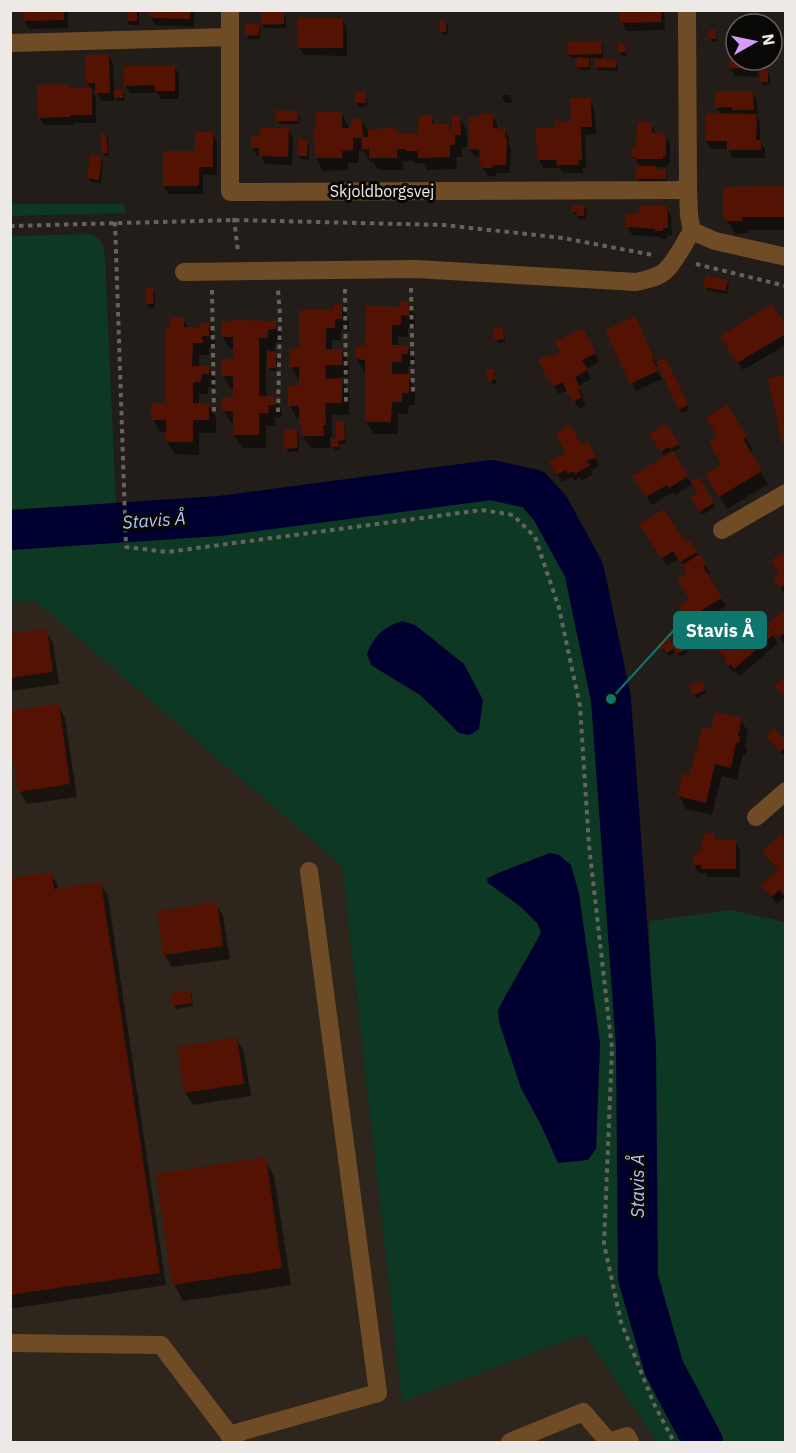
<svg xmlns="http://www.w3.org/2000/svg" width="796" height="1453" font-family="'IBM Plex Sans',sans-serif">
	<rect width="100%" height="100%" fill="#221d19"/>
	<path fill="#2e251c" d="M34 600 342 866 402 1401 584 1334 657 1442H11L10 603Z"/>
	<path fill="#0d3824" fill-rule="evenodd" d="M11 204H124L125 213 11 216Z
		M91 234C104 240 102 244 105 257L116 505 11 520V236Z
		M483 493 511 496 534 503 549 520 568 563 577 601 599 730 620 990 625 1080 618 1258 632 1315 690 1442H657L584 1334 402 1402 342 866 34 600 11 603 10 541 80 540 448 495ZM384 674 479 729 459 733 437 711 420 695ZM549 853 559 855 579 894 600 1043 596 1149 541 1125 521 1088 498 1011 541 933 538 924 521 907 487 879 498 873Z
		M730 910 785 922V1442H721L703 1411 666 1330 652 1261 653 1064 649 921Z"/>
	<path fill="#000030" d="M402 621 415 625 464 664 483 700 479 729 470 735 459 733 437 711 420 695 371 665 367 654C373 637 384 626 402 621Z
		M550 853 559 855 571 865 579 894 600 1043 596 1149 588 1160 558 1163 541 1125 521 1088 499 1022 498 1011 502 1002 541 933 538 924 521 907 488 883 487 879 498 873Z"/>
	<path fill="#0007" d="M24 10H68V28L29 29 24 20Z
		M128 10H139V25H130L128 21Z
		M151 10H194V27L155 25 151 17Z
		M621 10H664L665 30 626 31 622 22Z
		M283 14 286 17V28H264L262 24Z
		M343 19 347 28V56L304 55 299 47Z
		M446 22 448 26 447 36 443 35 441 31Z
		M258 25 260 28V39H249L246 35Z
		M715 32 717 35V42H712L710 38Z
		M600 43 603 46V60L616 61 618 65V71L598 70 596 66 597 58H588L591 63 590 70H580L578 66V58H571L569 55Z
		M624 45 626 49 627 56H622L620 52Z
		M109 56 113 64 114 91H122L124 95V101H117L114 96V101H101L96 91H92L96 96V123H74V125H44L39 117 70 89H91L87 82Z
		M736 60H767V65H758V77L735 76 730 68Z
		M174 66 179 74V99H161L158 93H130L125 85Z
		M767 71 770 75V85H763L761 81Z
		M752 92 757 101 758 118 760 123V142L765 149V158H733L728 149H711L706 141 721 115 717 107Z
		M365 94 367 98V106L359 107 357 103Z
		M503 95H509L512 99 511 103H505L503 99Z
		M590 99 594 108 596 134 585 135 586 168H583V173H563L560 168H543L539 160 557 129 573 122Z
		M297 112 300 116 299 124H280L277 120Z
		M341 113 348 125V130H353L362 120 367 130 395 129 399 136 419 135 431 117 436 126H449L454 134 459 117 467 130V147H462V157H456L457 169 427 170 423 163H415L414 161H403V170H378L373 162H370L364 151H359V163H348V170L323 171 316 158 315 131Z
		M492 116 497 124V130H504L509 138V145L511 148 510 173H497L496 176H488L481 165V157H475L470 149Z
		M651 123 656 134H661L663 136H665L670 145V164H667V167H655L657 170H665L667 174V182L640 183 638 179 643 168 641 165H639L634 156Z
		M288 130 293 138 292 165 265 164 261 156H257L252 148 261 137Z
		M212 133 217 142V175H203V194H169L164 186 196 152Z
		M105 134 108 138 109 156H105L103 153Z
		M307 141 309 145V160L301 159 299 156Z
		M101 158 103 162 101 183 91 182 88 178Z
		M786 188V230H749V233L735 234 725 217Z
		M585 207 587 210 585 219H580L573 212Z
		M666 208 671 216 672 236H667V239H661L660 237 632 235 627 226Z
		M727 281 729 285 727 294 707 290 705 286Z
		M152 289 155 293V307L149 308 147 304Z
		M408 303 415 315V328H408V337H398V347H407L415 359V366H408V376L415 389V405H409L408 414H398V434H374L366 421V372H364L357 359Z
		M341 306 349 318V331H341V340H332V350H341L349 363V377H340L349 392V415H332V437H330V448H311L303 436 300 419H297L290 406 301 387V379H298L291 366 301 350Z
		M183 319 189 329H202L208 325 215 337V348H209V355H199V367H208L216 380 215 387H208V394H199V405H209L216 418V433H199V455L175 454 167 442 168 432H160L153 419 167 405Z
		M275 323 282 335V342H275V351L266 350V354H275L277 357V371H271L266 363V398L275 399 282 411V417H275V426H266V448H242L234 435V423H231L224 411 235 398V388H230L223 375 234 360V349H230L222 336Z
		M502 329 504 332 505 342 498 343 496 339Z
		M786 329V345L743 370 722 336Z
		M587 338 599 362 586 369 591 379 578 386 584 397 582 398 586 406 579 409 568 390 559 394 554 385 551 359Z
		M649 351 656 363H659L665 359 689 409 682 413 659 365 655 367 662 379 636 391 632 383Z
		M493 370 496 376 494 378 497 383 493 384 487 373Z
		M727 406 753 450 749 453 768 484 727 509 707 475 723 466 719 437Z
		M343 423 345 426 346 444H340V450H335L333 446 338 440Z
		M666 425 680 448 673 452 672 450 664 455 651 434Z
		M296 430 299 434V451L288 452 286 448Z
		M581 447 592 452 599 466 591 470 593 474 581 481 580 478 574 481 572 477 562 482 557 474Z
		M673 453 691 484 698 480 715 507 702 515 692 497 700 493 694 483 675 495 673 492 652 505 634 476Z
		M641 524 684 544 689 542 710 573 707 575 726 606 703 620 706 625 695 632 681 606 691 600 689 574 679 558 667 566Z
		M786 553V595H785L775 579 781 575Z
		M786 611V644L785 645 774 632 769 624Z
		M46 631 53 643 59 684 10 691V636Z
		M773 635 778 643 740 676 731 670 715 645Z
		M682 641 688 653 680 657 677 652 669 656 667 652 665 653 660 644 671 646Z
		M704 686 706 693 696 698 694 694Z
		M58 705 65 718 77 797 27 804 20 792Z
		M741 720 748 732 745 747 747 750 746 755 743 754 737 780 722 776 712 815 686 809 679 796 691 777Z
		M769 740 786 744V752L783 755Z
		M714 836 717 842H735L740 850V877H708L706 873H699L694 865 702 856Z
		M786 841V899L784 898 777 904 768 893 763 885 779 871 769 860 764 852Z
		M51 874 58 886V890L100 884 108 896 166 1285 10 1309V880Z
		M216 904 223 916 230 959 172 967 165 955 158 912Z
		M189 992 192 995 193 1006 176 1009 174 1005Z
		M237 1039 244 1052 251 1096 193 1105 185 1092Z
		M265 1159 274 1176 291 1285 183 1301 174 1284Z"/>
	<g fill="none" stroke-linecap="round" stroke-linejoin="round">
		<path stroke="#000030" stroke-width="40" d="M10 530 219 516 491 480 533 489 550 508 584 570 611 699 636 1046 638 1278 664 1368 703 1442"/>
	</g>
	<path fill="#541202" d="M22 10H64V20L23 21Z
		M127 10H137V21H127Z
		M149 10H190V19L149 18Z
		M620 10H661V22L620 23Z
		M261 12H284V24L261 25Z
		M298 17 343 18V48H298Z
		M440 21H446V32H439Z
		M259 23V35L245 36V24Z
		M709 30H716V39H708Z
		M601 41 602 54 568 55 567 42Z
		M618 44H625L626 52 618 53Z
		M729 46H736V60H754V69L729 68Z
		M109 54 110 93H95V83H86L85 55Z
		M577 57 589 58V67H576Z
		M595 58 617 60 616 68 595 67Z
		M175 65V91H155L154 85 124 86V66Z
		M760 70H768V82H760Z
		M63 84 70 85V88H92V115H70V117L38 118 37 85Z
		M114 90H123V98H114Z
		M715 91H753L754 110H732V107L715 108Z
		M355 92H366V103H355Z
		M570 98H591L592 127H581L582 160H579V165H557L556 160H537L536 128H555V121H571Z
		M276 110 298 111V121H276Z
		M342 111V128H351V119L362 118 363 137H368V129L396 128 397 134H418L419 115H432V124H449L450 129H452V116H460L461 135H455V145H450V157L418 158V151H406V149H397V158H369V149L362 150 361 138H353V150L342 151V158H315L314 130H316V112Z
		M705 113 757 114 756 140H761V150H727V141H705Z
		M480 114H493V128L505 129V138H507L506 165H493L492 168H481L482 165H480L479 150 469 149V117H479Z
		M637 122H652V133L662 132V135H666V157L663 156V159H636V157H632V147H636Z
		M260 128H289L288 157 259 156V148H251V136H260Z
		M195 132H213V167H199V186H163V151H195Z
		M101 133H106L108 153H101Z
		M298 140H308L307 156H297Z
		M90 155 102 157 99 180 87 178Z
		M636 166H656V169H666V179H636Z
		M786 186V217H742L743 221H726V217H723V187Z
		M572 205H585L584 216H576L577 212H572Z
		M659 205 667 206 668 228H663V231H655V229L626 227 625 215 639 213V206Z
		M706 275 728 280 726 291 703 287Z
		M145 288H153L154 304H145Z
		M400 301H409V316L401 315V325H392V345H408V354H402L401 362H392V374H409V393H402V402H392L391 422H365V360L356 359 355 346H365L366 306 400 307Z
		M333 304H342V319H335V328H326V349H342V365H325L326 379 342 378V403H325L326 425H323L324 436H302V425H299V406H288V386H299V367H289V349L299 348V310H333Z
		M772 304 786 326V334L737 363 720 336Z
		M635 316 654 357 652 358 658 371 630 384 605 330Z
		M170 317H184V327L200 328V323H209V336H202L203 343H193L192 366H209V374H202L201 382H193V403L209 404V420H193V442H166V420H151V403H166V327H170Z
		M233 320 276 321V329L268 330V338H259V396L275 397 276 405H268L269 413H259V435H233V411H222V397H233V376H221V359H233V337H221V321H233Z
		M503 327 504 339 494 340 493 328Z
		M583 328 596 353 582 360 588 370 575 377 580 388 578 389 582 397 573 402 562 382 553 387 548 377 547 378 538 360 549 354 551 357 560 352 555 342Z
		M267 352H276V368H267Z
		M665 357 688 405 679 410 656 362Z
		M493 368 496 372 493 373 496 378 489 382 485 372Z
		M786 375V443L782 444 768 378Z
		M727 404 747 437 743 439 762 471 719 497 705 474 721 465 709 441 717 436 706 418Z
		M336 421H344L345 440 338 441 339 447H332L331 439H336Z
		M666 423 679 444 670 449 668 447 661 452 649 434Z
		M571 425 581 445 588 442 596 457 587 461 590 465 575 474 574 471 568 474 566 470 556 475 549 461 565 453 556 433Z
		M284 429H297L298 448 284 449Z
		M673 451 688 476 669 488 667 485 646 497 632 476Z
		M699 477 714 503 699 512 690 497 698 492 691 482Z
		M664 509 685 542 689 540 697 552 680 562 673 551 661 559 639 524Z
		M786 551V584L779 588 773 578 779 574 771 560Z
		M700 554 706 564 703 566 722 598 700 611 703 616 690 624 679 606 689 599 677 579 687 573 682 565Z
		M752 609 774 634 734 669 731 665 728 666 725 661 724 657 713 645Z
		M786 609V635L784 633 779 638 767 624Z
		M47 629 53 672 10 678V634Z
		M669 638 672 645 683 639 688 649 676 654 674 649 666 653 664 649 661 650 658 644Z
		M786 676V699L774 686Z
		M702 681 706 690 693 695 689 686Z
		M59 704 70 784 18 792 10 740V711Z
		M715 712 742 718 738 736H740L739 743 736 742 731 768 715 764 706 803 677 796 683 773 690 775 702 727 711 729Z
		M774 728 786 741V747L780 752 765 736Z
		M703 834H715V840H736V869H702L701 865H693V854H700L702 840H704Z
		M781 834 786 839V898L779 890 772 897 761 885 778 870 762 851Z
		M52 872 54 889 101 882 160 1273 10 1295V878Z
		M217 902 223 946 163 955 157 911Z
		M190 990 192 1003 173 1006 171 993Z
		M237 1037 244 1084 184 1093 177 1047Z
		M266 1157 282 1268 172 1285 156 1174Z"/>
	<g fill="none" stroke-linecap="round" stroke-linejoin="round">
		<path stroke="#66625e" stroke-width="4" stroke-dasharray="4.5 4.5" stroke-linecap="butt" d="M234 218 238 252
			M115 222 126 547 167 552 482 510 513 515 535 537 559 608 580 706 589 845 612 1049 604 1244 621 1322 654 1404 674 1442
			M10 226 234 220 444 225 563 238 653 255
			M696 264 786 286
			M411 288 413 393
			M345 289 346 403
			M212 290 214 415
			M278 412 280 315 278 290"/>
		<path stroke="#704c26" stroke-width="18" d="M230 10V192L677 190 688 189
			M687 10 688 189 689 215 692 231 715 241 786 257
			M10 43 230 37
			M184 272 416 269 636 282C646 280 656 278 664 272 675 263 684 243 692 231
			M722 530 786 493
			M756 817 786 791
			M10 1343 161 1345 235 1442
			M229 1435 378 1393 309 871
			M510 1442 583 1412 609 1442
			M610 1442 627 1436 630 1442"/>
	</g>
	<g text-anchor="middle" dominant-baseline="central" stroke-width="6" stroke-linejoin="round" paint-order="stroke">
		<g font-size="16" fill="#ece9e6" stroke="#0a0806">
			<text x="382" y="191">Skjoldborgsvej</text>
		</g>
		<g font-size="18" font-style="italic" fill="#adc7fa" stroke="#0a0806">
			<text transform="translate(154 520) rotate(-4)">Stavis Å</text>
			<text transform="translate(637 1186) rotate(-90)">Stavis Å</text>
		</g>
	</g>
	<path fill="none" stroke="#0f766e" stroke-width="2" d="M611 699L674 630"/>
	<circle fill="#0f766e" stroke="#0a0806" stroke-width="2" cx="611" cy="699" r="6"/>
	<rect fill="#0f766e" stroke="#0f766e" stroke-width="2" x="674" y="612" width="92" height="36" rx="6"/>
	<g font-size="18" text-anchor="middle" font-weight="bold" fill="#fff">
		<text x="720" y="637">Stavis Å</text>
	</g>
	<rect width="796" height="1453" fill="none" stroke="#ece9e6" stroke-width="24"/>
	<g transform="translate(754 42) rotate(81)"><circle r="28" fill="#0a0806" stroke="#646260" stroke-width="1.5"/>
	<path d="M0-4.5L10 22L0 15L-10 22Z" fill="#d49cfc"/>
	<text y="-9" font-size="16" font-weight="bold" text-anchor="middle" fill="#ece9e6">N</text>
	</g>
</svg>
